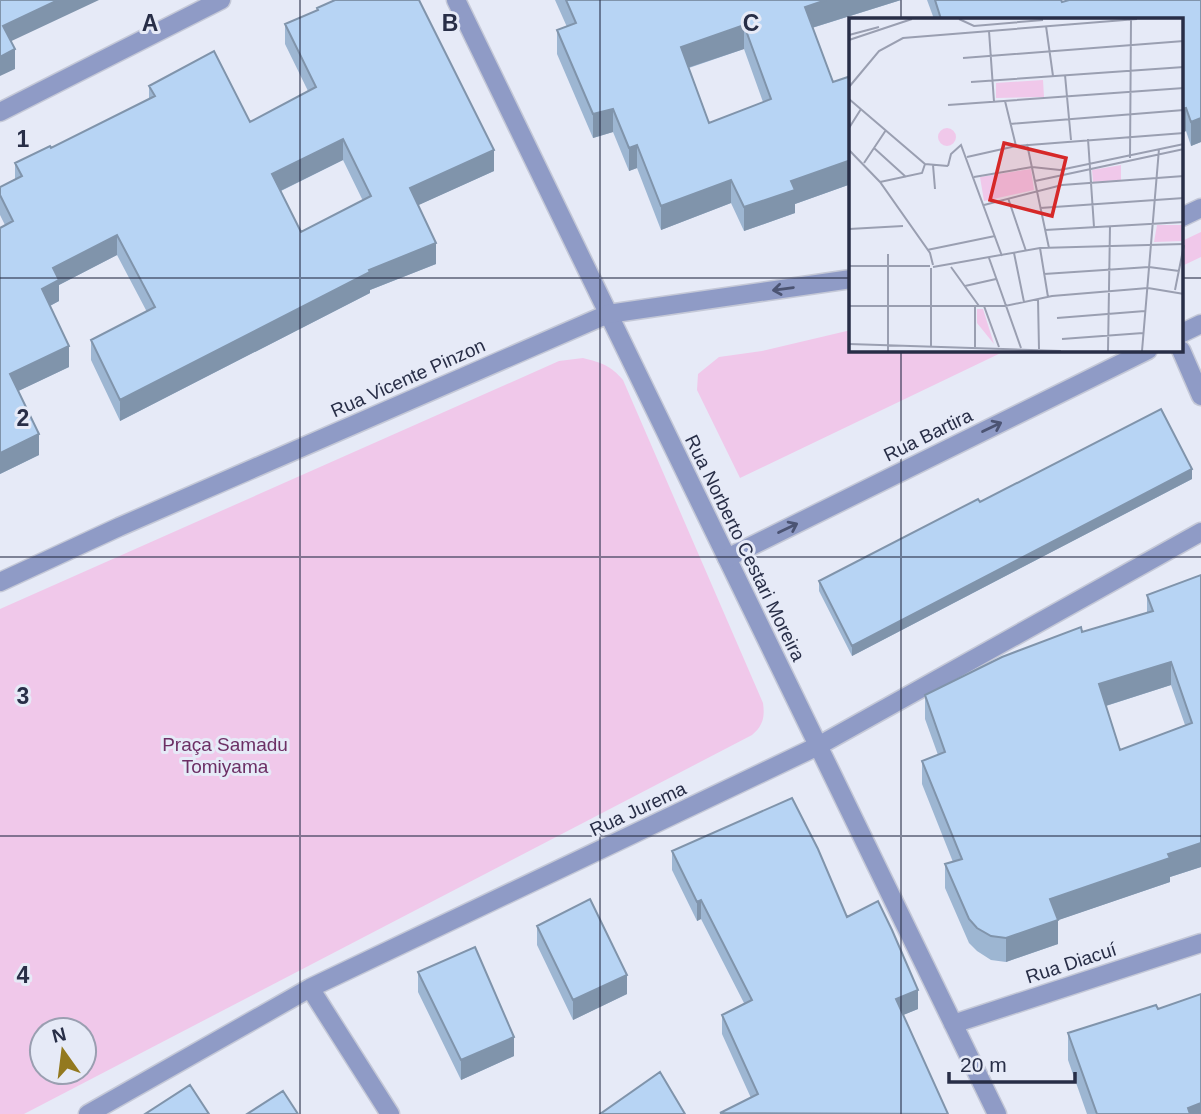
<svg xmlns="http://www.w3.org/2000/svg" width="1201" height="1114" font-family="Helvetica,sans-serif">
	<rect width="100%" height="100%" fill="#e6eaf7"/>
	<path fill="#f0c8ea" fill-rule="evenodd" d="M1201 232V257L1182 266V241Z
		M851 330V350H1007L740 478 697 390 698 374 719 357 762 351Z
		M583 358C602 363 610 365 623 380L763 703C765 717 763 726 752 735L24 1114H0V609L559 361ZM84 1030V1072H42V1030Z"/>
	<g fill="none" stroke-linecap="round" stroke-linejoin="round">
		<defs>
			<path id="minor" d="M456 0 997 1114
				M0 112 221 0
				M1181 350 1201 396
				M0 582 119 527 608 314
				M310 988 390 1114
				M953 1024 1201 943
				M88 1114 310 988 818 746 1201 532"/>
			<path id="tertiary" d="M1182 217 1201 208
				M608 314 851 279
				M1182 333 1201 324
				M727 558 1148 350"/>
		</defs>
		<use href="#minor" stroke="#c4c8d7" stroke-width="21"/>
		<use href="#tertiary" stroke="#c4c8d7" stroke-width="21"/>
		<use href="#minor" stroke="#8f9bc6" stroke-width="18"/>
		<use href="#tertiary" stroke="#8f9bc6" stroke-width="18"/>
	</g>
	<path fill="#9db6d2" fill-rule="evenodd" d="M555 0H901L812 28 833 82 851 76V184L795 204V213L744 231 731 203 661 230 637 168 629 171 613 132 593 138 557 54V30L567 27ZM744 49 763 102 709 123 689 68Z
		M927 0H1061L1062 2 1201 0V142L1191 146 1186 131 1182 133V19H934Z
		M317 8 494 171 418 205 436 264 370 290V293L120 421 91 360V340L147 312 117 255 59 285V301L50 306 69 367 18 391 39 455 0 474V228L5 225 0 215V187L15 179V163L51 148 149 99V86L250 122 308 91 285 44V24L317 11ZM343 160 363 201 301 232 281 191Z
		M1192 479 852 656 819 591V581L980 502Z
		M1201 575V867L1170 877V882L1058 920V944L1006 962 991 960 977 951 969 943 945 888V864L953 862 922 784V761L938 755 925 719V695L1082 632 1147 613V595ZM1171 685 1185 725 1120 750 1106 706Z
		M672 851 847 917 918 1009 903 1015 751 1098 722 1034V1015L744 1003 701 919 697 921 672 870Z
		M537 926 627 994 573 1020 537 945Z
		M418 972 514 1056 461 1080 418 992Z
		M1068 1033 1201 1114H1087L1068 1060Z"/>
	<path fill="#8094ab" d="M58 0H99L3 45V26Z
		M826 0H901L805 30V7Z
		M744 25V49L681 70V47Z
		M15 49V69L0 76V57Z
		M1186 108V131L1182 133V109Z
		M613 109V132L593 138V114Z
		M1201 118V142L1191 146V122Z
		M343 139V160L272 195V174Z
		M637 145V168L629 171V148Z
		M494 150V171L410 209V188Z
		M851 160V184L795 204V213L744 231V207L791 181Z
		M731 180V203L661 230V206Z
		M117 235V255L59 285V301L42 310V289L53 268Z
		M436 243V264L370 290V293L120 421V400L369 270Z
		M69 346V367L10 395V374Z
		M39 434V455L0 474V453Z
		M1192 469V479L852 656V646Z
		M1171 662V685L1099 708V684Z
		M1201 843V867L1170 877V882L1050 923V899L1168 854Z
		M701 900V919L697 921V902Z
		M1058 920V944L1006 962V938Z
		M627 975V994L573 1020V1000Z
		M918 990V1009L896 1018V999Z
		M514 1037V1056L461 1080V1060Z
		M1201 1103V1114H1188V1108Z"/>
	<path fill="#b7d4f4" stroke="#8094ab" stroke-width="2" fill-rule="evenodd" d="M0 0H58L3 26 15 49 0 57Z
		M335 0H419L494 150 410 188 436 243 369 270 370 272 120 400 91 340 155 307 117 235 53 268 59 280 42 289 69 346 10 374 39 434 0 453V228L13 221 0 195V187L22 176 15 163 50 146 51 148 155 96 149 86 214 51 250 122 316 87 285 24 318 10 317 8ZM343 139 371 196 301 232 272 174Z
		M566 0H826L805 7 833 82 851 76V160L791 181 795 190 744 207 731 180 661 206 637 145 629 148 613 109 593 114 557 30 576 23ZM744 25 771 99 709 123 681 47Z
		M935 0H1061L1062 2 1069 0H1201V118L1191 122 1186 108 1182 109V19H941Z
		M1161 409 1192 469 852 646 819 581 978 499 980 502Z
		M1201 575V843L1168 854 1170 858 1050 899 1058 920 1006 938 991 936 977 928 969 919 945 864 962 859 922 761 945 752 925 695 1002 657 1081 627 1082 632 1153 611 1147 595ZM1171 662 1192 723 1120 750 1099 684Z
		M792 798 818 849 847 917 878 901 892 930 918 990 896 999 948 1114 720 1113 758 1094 722 1015 752 1000 701 900 697 902 672 851Z
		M590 899 627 975 573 1000 537 926Z
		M475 947 514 1037 461 1060 418 972Z
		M1201 994V1103L1188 1108 1190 1114H1097L1068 1033 1156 1005 1158 1009Z
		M660 1072 685 1114H600Z
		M190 1085 209 1114H145Z
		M283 1091 298 1114H247Z"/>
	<defs><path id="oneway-shaft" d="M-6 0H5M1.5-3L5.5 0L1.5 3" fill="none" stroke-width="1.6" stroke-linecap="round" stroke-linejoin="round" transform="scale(1.75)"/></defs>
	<g stroke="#4c5473">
		<use href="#oneway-shaft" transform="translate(783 289) rotate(172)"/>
		<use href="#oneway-shaft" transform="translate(992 427) rotate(-26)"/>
		<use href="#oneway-shaft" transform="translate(788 528) rotate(-26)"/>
	</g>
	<path fill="none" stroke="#282e47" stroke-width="2" stroke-opacity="0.55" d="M300 0V1114M600 0V1114M901 0V19M0 278H851M1182 278H1201M901 350V1114M0 557H1201M0 836H1201"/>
	<g text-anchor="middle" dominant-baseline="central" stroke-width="6" stroke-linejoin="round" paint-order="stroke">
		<g font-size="19" fill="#282e47" stroke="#e6eaf7">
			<text transform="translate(408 378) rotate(-24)">Rua Vicente Pinzon</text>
			<text transform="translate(928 435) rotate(-26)">Rua Bartira</text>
			<text transform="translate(745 548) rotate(64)">Rua Norberto Cestari Moreira</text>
			<text transform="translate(638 809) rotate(-25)">Rua Jurema</text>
			<text transform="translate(1071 963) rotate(-18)">Rua Diacuí</text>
		</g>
		<g font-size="19" fill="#6c2f65" stroke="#e6eaf7">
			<text x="225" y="744">Praça Samadu<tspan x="225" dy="22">Tomiyama</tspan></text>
		</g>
	</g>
	<g transform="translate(849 18)">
		<rect width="334" height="334" fill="#e6eaf7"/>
		<path d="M194 62 195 79 147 80V65ZM89 119a9 9 0 1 1 18 0a9 9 0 1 1-18 0ZM272 147V162L244 164 243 152ZM182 151 185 172 135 183 131 159ZM308 207H334L333 223 305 224ZM128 291H134L145 326 128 305Z" fill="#f0c8ea"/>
		<path fill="none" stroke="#9a9fb1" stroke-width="2" d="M110 1 125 8 194 2M197 8 204 58M140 13 145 84M0 17 30 9M0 22 63 1M114 40 335 23M216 57 222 122M122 64 335 49M0 69 30 33 54 20 288 1M0 81 76 146 99 148M156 83 167 128M99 87 335 70M161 106 335 92M0 110 12 91M239 121 245 209M178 126 200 230M25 130 57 159M0 132 31 164 81 235 84 247M118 139 167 128 335 115M281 140 282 2M15 145 37 112M84 147 86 171M99 148 102 136 112 127 153 238M125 159 183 149 211 152 335 126M186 163 335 131M31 164 73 155 76 146M159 180 177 233M135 187 213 167 335 158M191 190 335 180M0 211 54 208M196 212 335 204M191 230 199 279M78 232 146 218M165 235 175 284M140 240 172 330M0 248H81M84 249 191 230 335 226M102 249 130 288M82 250V328M195 256 300 249 330 253M116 268 147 261M326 272 335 227M189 281 190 331M0 288H156L203 278 299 270 335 276M135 288 150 329M208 300 296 293M213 321 294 315M0 326 212 333M126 329V288M39 333V236M259 333 261 208M293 333 310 131"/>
		<path fill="#d62828" fill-opacity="0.15" stroke="#d62828" stroke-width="3.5" d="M155 125 217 140 203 198 141 182Z"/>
		<rect width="334" height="334" fill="none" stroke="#282e47" stroke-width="3.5"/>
	</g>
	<g font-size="23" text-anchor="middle" font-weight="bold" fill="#282e47" stroke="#e6eaf7" stroke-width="6" stroke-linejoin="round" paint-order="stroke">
		<text x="150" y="31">A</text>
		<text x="450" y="31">B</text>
		<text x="751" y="31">C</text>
		<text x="23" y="147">1</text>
		<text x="23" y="426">2</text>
		<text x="23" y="704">3</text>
		<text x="23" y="983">4</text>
	</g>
	<g transform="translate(63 1051) rotate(346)"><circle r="33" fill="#e6eaf7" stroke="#9a9fb1" stroke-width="2"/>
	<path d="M0-5L12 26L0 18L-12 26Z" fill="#93791f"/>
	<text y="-10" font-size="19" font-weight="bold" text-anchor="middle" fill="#282e47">N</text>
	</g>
	<path d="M949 1072v10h126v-10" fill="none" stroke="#282e47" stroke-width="3.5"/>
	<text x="960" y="1072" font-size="21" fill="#282e47" stroke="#e6eaf7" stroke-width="5" paint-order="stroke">20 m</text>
</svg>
